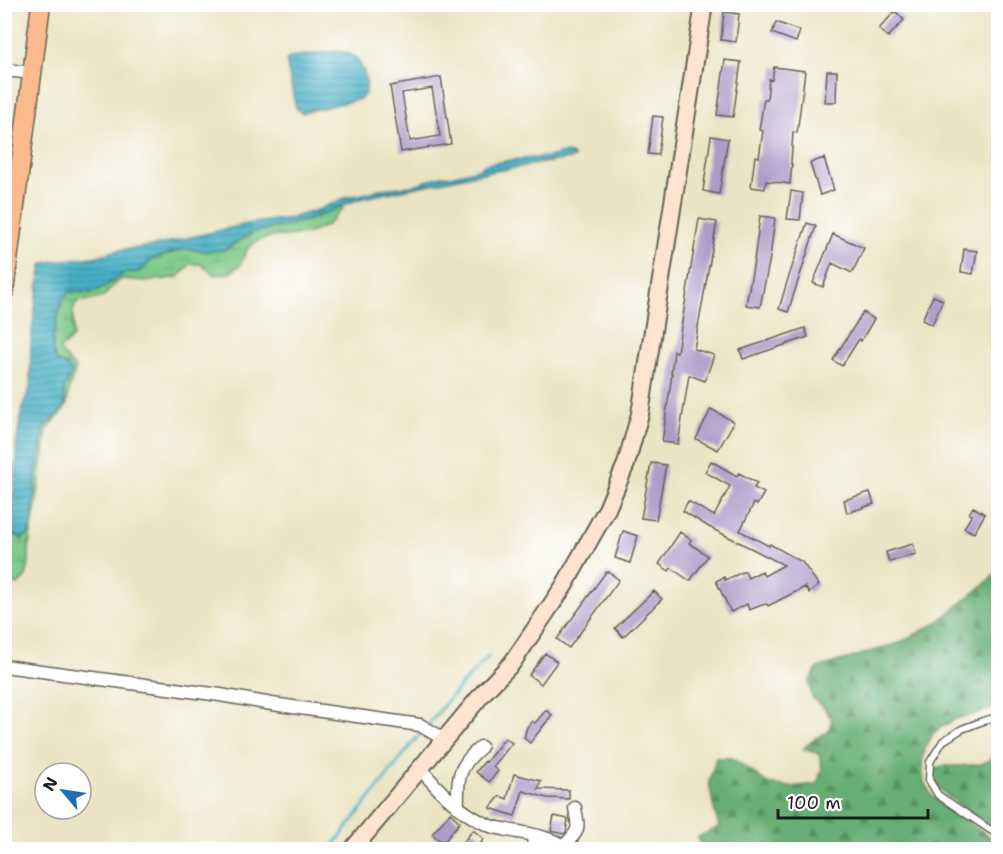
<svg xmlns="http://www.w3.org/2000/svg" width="1003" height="854" font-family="'Shantell Sans',sans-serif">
	<defs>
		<pattern id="forest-firs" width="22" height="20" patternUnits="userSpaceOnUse" patternTransform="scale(1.5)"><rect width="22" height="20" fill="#66ae75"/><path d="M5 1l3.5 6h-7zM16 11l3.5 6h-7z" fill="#538d5f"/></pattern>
		<pattern id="wetland-marsh" width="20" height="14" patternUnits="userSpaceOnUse" patternTransform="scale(1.5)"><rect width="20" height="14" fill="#7dca89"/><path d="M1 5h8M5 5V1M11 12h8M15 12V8" fill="none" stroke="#6bad76"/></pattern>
		<pattern id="water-rules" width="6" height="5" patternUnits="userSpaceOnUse" patternTransform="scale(1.5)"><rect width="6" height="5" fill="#47b0c5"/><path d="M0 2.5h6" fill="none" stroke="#3a8e9f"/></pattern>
	</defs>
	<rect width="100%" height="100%" fill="#fff"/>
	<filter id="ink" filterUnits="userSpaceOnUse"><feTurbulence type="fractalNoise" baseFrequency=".0167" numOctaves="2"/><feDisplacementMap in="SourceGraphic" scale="12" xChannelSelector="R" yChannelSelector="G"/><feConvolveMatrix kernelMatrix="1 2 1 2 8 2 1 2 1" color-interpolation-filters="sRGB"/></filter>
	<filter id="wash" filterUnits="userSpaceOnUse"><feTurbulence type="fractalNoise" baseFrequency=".008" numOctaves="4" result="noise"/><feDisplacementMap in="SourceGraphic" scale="24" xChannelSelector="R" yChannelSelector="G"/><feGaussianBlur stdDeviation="1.35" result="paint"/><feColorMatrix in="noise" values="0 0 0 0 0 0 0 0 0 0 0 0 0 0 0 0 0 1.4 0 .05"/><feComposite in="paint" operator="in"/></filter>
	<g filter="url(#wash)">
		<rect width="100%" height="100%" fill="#ebe4c4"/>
		<path fill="url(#forest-firs)" stroke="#416548" stroke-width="1.5" d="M998 571V706L976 714 954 719 934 732 925 749 922 764 924 782 932 796 960 817 998 842V849H703L698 837 719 827 713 805 709 781 716 758H732L769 784 790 787 817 784 822 769 819 754 803 749 816 738 828 732 832 719 824 708 812 697 809 682 818 668 899 643 935 624 987 582Z
			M998 755V829C975 815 950 802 933 781L934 770 942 766H958L982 764Z"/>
		<path fill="url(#wetland-marsh)" stroke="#4c7352" stroke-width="1.5" d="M343 205V209L326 226 307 234 271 237 259 240 247 249 240 265 230 273 214 275 201 264H190L179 277 150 281 123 279 117 282 103 297 92 300 80 301 75 304 73 312V336L70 340 59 350 74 367 75 372 69 388 67 404 64 410 47 430 37 501 29 545V561L26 577 18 585 10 583 5 573 11 525 13 534H29L32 524 36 476 44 427 58 414 65 404 64 388 72 372 66 365 57 362 53 352V338L62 300 69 292 95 293 125 273 139 272 153 259 184 249 206 251 224 250 252 233 309 220Z"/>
		<path fill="url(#water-rules)" stroke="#326670" stroke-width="1.5" d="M337 51C344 52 351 53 356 58 364 68 373 91 360 99L301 113 296 108 286 61 290 57Z
			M564 153 571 154 574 158 472 175 432 184 359 199 309 220 252 233 224 250 206 251 184 249 153 259 139 272 125 273 95 293 69 292 62 300 53 338V352L57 362 66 365 72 372 64 388 65 404 58 414 44 427 36 476 32 524 29 534 22 539 13 534 11 525 12 509 17 455 16 446 22 407 30 388 31 343 35 306 42 265 48 262 94 257 119 250 154 246 247 224 291 218 320 209 347 197 369 193 379 189 411 186 441 176H451L478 169 487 164 520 159 548 157Z"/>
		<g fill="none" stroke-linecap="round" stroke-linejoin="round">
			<path stroke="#47b0c5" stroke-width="3" d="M427 727C445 701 467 679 489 656
				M330 850 422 731"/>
		</g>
		<g id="blocks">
			<path fill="#ab9cc8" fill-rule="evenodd" d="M895 11 904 20 888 37 879 29Z
				M724 12 739 14 736 42 721 40Z
				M776 22 800 31 796 42 772 33Z
				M725 60 741 62 733 117 717 115Z
				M774 67 805 71 798 126V125L797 133 793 132 791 164H792L790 184 766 181 765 189 751 187 755 156 759 157 763 131 759 130 764 99H767L769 79 772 80Z
				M827 71H837L836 102H825Z
				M441 77 451 144 401 152 390 86ZM432 88 440 136 410 141 402 93Z
				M653 116 663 117 658 155 648 154Z
				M711 136 728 139 719 194 703 191Z
				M824 158 834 190 820 195 810 163Z
				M791 191 803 193 800 220 787 219Z
				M760 216 775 218 770 258 760 307 746 305 754 261Z
				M699 219 717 222 694 349 714 355 705 381 689 375 678 444 662 442 672 374H671L674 351 677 352Z
				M807 223 816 226 788 312 779 309 786 285Z
				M833 234 864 248 852 273 832 263 823 287 813 283Z
				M964 249 977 251 973 274 961 272Z
				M933 296 943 300 932 325 922 320Z
				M863 312 874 319 861 341 859 339 842 366 833 360Z
				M805 328 808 337 743 359 740 350Z
				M711 409 734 422 718 450 696 439Z
				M711 461 737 476 739 473 757 483 754 488 764 493 757 505 754 503 740 531 769 546 770 544 802 562 819 585 809 593 805 587 768 606 767 604 762 605 749 610 747 604 731 612 716 581 724 577 725 580 745 571 748 578 762 571 764 576 784 565 709 527 683 511 688 501 714 516 730 486 705 472Z
				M651 463 666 465 656 520 641 518Z
				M870 492 874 504 847 513 844 500Z
				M973 507 985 514 974 533 964 528 972 515 969 514Z
				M623 531 638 536 630 563 615 558Z
				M680 532 691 540 689 543 708 556 690 581 671 568 669 571 659 564Z
				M913 544 916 554 889 562 886 552Z
				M606 572H609L619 580 569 648 557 639Z
				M654 591 662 599 623 637 615 628Z
				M545 653 557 662 541 684 529 675Z
				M546 710 552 715 530 743 524 738 527 727 532 721 535 723Z
				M505 738 512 743 493 767 498 771 489 782 476 772 485 761 486 762Z
				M514 774 541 781 538 789 569 790V799L547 798 523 791 515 816 490 808 500 796 507 799Z
				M450 813 460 822 443 843 432 834Z
				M554 816 568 819 566 832 564 834 551 831Z
				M473 830 484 839 476 849H458Z"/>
		</g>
	</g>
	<g filter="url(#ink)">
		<use href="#blocks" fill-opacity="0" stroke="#646257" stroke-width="1.5"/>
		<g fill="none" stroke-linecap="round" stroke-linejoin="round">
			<defs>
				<path id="service" d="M998 717 983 721 962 729 943 741 930 762 929 780 938 795 998 835"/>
				<path id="minor" d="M4 70 33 73
					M4 666 220 695 272 704 420 725 444 739
					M420 768C439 791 460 813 488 825 494 828 501 828 507 830 528 834 551 836 569 850
					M458 807C457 779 458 766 481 747
					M532 835 534 843 543 850
					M564 846C580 829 579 831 575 808"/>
				<path id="secondary" d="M352 850 484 692 512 663 564 586 607 509 626 464 640 414 704 4"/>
				<path id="primary" d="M4 292 41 4"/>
			</defs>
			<use href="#service" stroke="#646257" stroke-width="9"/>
			<use href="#minor" stroke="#646257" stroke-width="15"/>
			<use href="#secondary" stroke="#646257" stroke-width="20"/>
			<use href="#primary" stroke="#646257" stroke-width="21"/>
			<use href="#service" stroke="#fff" stroke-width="6"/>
			<use href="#minor" stroke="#fff" stroke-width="12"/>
			<use href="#secondary" stroke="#fde4d1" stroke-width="16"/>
			<use href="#primary" stroke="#fbbb8d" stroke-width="18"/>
		</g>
	</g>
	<rect width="1003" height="854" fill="none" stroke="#fff" stroke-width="24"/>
	<g transform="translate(63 791) rotate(299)"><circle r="28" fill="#ffffff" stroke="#a4a4a4" stroke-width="1.5"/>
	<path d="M0-4.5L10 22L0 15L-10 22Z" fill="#1f6fb2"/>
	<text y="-9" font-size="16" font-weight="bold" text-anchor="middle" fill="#1c1c1c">N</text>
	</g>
	<path d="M778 809v9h150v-9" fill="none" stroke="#1c1c1c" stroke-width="3"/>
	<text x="787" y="809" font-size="18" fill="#1c1c1c" stroke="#ffffff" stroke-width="4.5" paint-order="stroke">100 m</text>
</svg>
